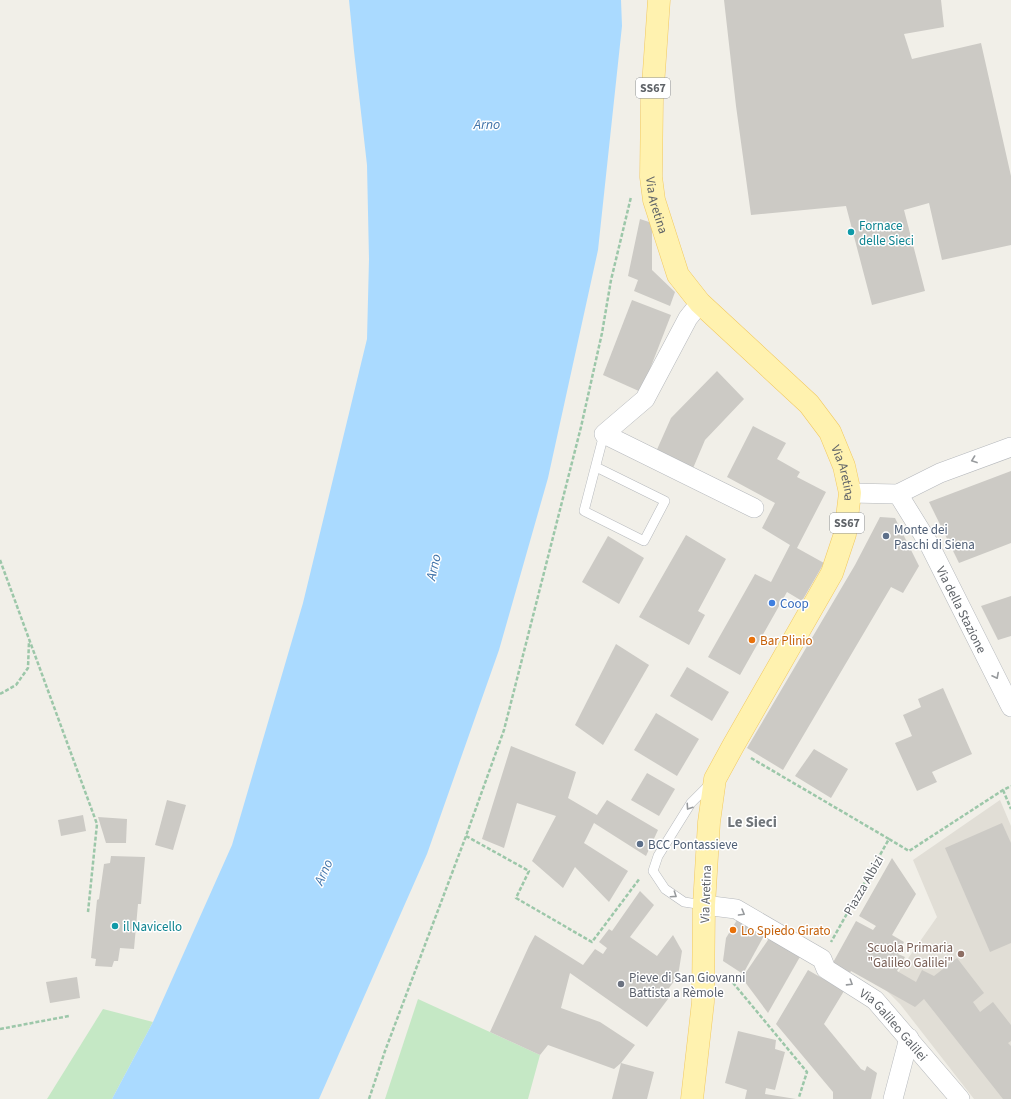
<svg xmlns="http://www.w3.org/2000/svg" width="1011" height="1099" font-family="'Source Sans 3',sans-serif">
  <rect width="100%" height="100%" fill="#f1efe8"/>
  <path fill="#e1ded6" d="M1000,800L1011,826V1099H974L900,1004L886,990L937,917L913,860Z"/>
  <g fill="#c5e8c5">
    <path d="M418,999L540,1055L528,1099H385Z"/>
    <path d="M103,1009L153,1022L112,1099H47Z"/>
  </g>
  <path fill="#aadaff" d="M349,0H621L622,26L598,250L548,478L499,650L427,854L319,1099H112L153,1022L232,845L303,603L367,339L369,259L367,165L354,51Z"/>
  <g fill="#cccac5">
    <path d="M724,0H941L944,27L904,34L912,59L981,43L1011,176V245L942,260L929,203L904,210L925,291L872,305L846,206L751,215L736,106Z"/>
    <path d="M640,219L652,223V270L675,292L670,306L634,291L638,280L628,276Z"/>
    <path d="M632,300L671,315L641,392L603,375Z"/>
    <path d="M717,371L744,399L705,440L691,473L655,454L671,418Z"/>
    <path d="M753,426L786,443L777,459L800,472L797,477L826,492L797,548L824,563L802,601L787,592L740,675L708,657L755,574L771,582L790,545L762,528L775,503L727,477Z"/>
    <path d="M1011,471V543L959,563L929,502Z"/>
    <path d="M880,517L895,518L919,566L903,593L891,587L783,770L747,748L855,565Z"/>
    <path d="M686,535L726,559L698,611L705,615L689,645L639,617Z"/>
    <path d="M608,536L644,558L619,604L582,582Z"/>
    <path d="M1011,596V636L998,640L981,606Z"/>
    <path d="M616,644L649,665L603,745L575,725Z"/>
    <path d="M687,667L729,692L712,721L670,696Z"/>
    <path d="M943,688L972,754L932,772L937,782L917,791L895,743L912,736L903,715L921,707L918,699Z"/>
    <path d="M656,713L699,739L677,776L634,750Z"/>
    <path d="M511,746L576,772L568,798L597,815L607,800L658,830L646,856L594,823L584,843L628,871L609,902L575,867L563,888L532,861L556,816L517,803L504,848L482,839Z"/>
    <path d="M814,749L848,769L831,798L795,776Z"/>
    <path d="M647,773L675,789L659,816L631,800Z"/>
    <path d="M167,800L186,805L173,850L155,845Z"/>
    <path d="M83,815L86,831L61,836L58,820Z"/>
    <path d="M98,817L127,819L126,843H106Z"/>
    <path d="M1002,823L1011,843V943L990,952L945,848Z"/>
    <path d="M111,856L145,857L141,904H138L134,949L120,948L118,961H114L112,967L95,966L96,959L91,958L97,900L99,899L104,864L110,863Z"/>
    <path d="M892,858L916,894L892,935L904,942L898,954L905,957L897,971L916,982L922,970L934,976L957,958L984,993L973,1002L980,1012L993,1002L1011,1025V1041L1008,1043L1011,1046V1099H1003L924,999L915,1007L851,971L847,978L830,968L856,921L873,930L876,926L859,916Z"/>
    <path d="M640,891L654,905L630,937L657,956L673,935L682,951L678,976L666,992L671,995L647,1027L570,973L561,1008L600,1022L635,1045L621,1063L654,1072L647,1099H612L621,1063L614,1069L548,1045L540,1055L490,1032L529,946L535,935L583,965L595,949L603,954L607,948L599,942L609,929L612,931Z"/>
    <path d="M737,920L765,934L743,974L723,961L726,938Z"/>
    <path d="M770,937L801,955L768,1013L742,978Z"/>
    <path d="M808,970L844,991L824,1024L861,1069L865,1071L867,1066L877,1073L871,1099H833V1092L776,1024Z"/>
    <path d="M77,977L80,998L50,1003L46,982Z"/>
    <path d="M738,1031L776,1040L775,1049L785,1052L775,1090L766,1088L765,1094L796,1099H745L747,1090L725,1083Z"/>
  </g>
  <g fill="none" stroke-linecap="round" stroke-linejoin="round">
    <defs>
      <g id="lane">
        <path d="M596,467L665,501L644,541L584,511L604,434"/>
        <path d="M704,905L684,902L665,889L653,871L658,856L691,803L710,784"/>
      </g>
      <g id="street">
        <path d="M700,303L688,318L645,399L604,434L754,508"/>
        <path d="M850,493L898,494L940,473L1011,447"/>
        <path id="s1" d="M898,494L929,544L1011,707"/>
        <path id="s2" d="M704,905L736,909L822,959L826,969L875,1000L960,1099"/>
        <path d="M893,1099L909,1038"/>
      </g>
      <g id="primary">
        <path id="s3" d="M659,0L652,100L651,177L654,200L678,275L700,303L809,404L830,432L844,466L850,493L845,534L832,573L733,746L715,779L709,822L704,905L703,1002L692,1099"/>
      </g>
    </defs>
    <use href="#lane" stroke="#b5b8bc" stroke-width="10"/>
    <use href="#street" stroke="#b5b8bc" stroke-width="20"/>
    <use href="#primary" stroke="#f2c960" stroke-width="23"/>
    <g stroke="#9cc7a9" stroke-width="2.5" stroke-dasharray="4 2" stroke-linecap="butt">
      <path d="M0,560L97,824L88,912"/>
      <path d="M0,694L16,685L28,668L29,641"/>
      <path d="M751,758L889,839L831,942"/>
      <path d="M1003,790L1011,809"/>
      <path d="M466,836L529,871L516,898L592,942L640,878"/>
      <path d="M889,839L909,851L1003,790L1011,786"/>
      <path d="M729,978L807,1072L799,1097"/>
      <path d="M0,1029L69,1016"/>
      <path d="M369,1099L385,1051L466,836L504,730L581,427L602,333L611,280L631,197"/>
    </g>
    <use href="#lane" stroke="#fff" stroke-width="9"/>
    <use href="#street" stroke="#fff" stroke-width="19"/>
    <use href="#primary" stroke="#fff2af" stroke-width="22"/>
  </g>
  <defs><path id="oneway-chevron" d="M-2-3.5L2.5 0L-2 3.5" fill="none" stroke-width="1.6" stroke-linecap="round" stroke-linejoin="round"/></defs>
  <g stroke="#979a9d">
    <use href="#oneway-chevron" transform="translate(974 460) rotate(160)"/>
    <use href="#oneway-chevron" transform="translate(996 676) rotate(63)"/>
    <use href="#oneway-chevron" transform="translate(689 807) rotate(124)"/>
    <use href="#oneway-chevron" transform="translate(674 895) rotate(34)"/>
    <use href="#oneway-chevron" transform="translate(742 913) rotate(30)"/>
    <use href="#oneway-chevron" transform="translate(850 983) rotate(32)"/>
  </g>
  <g fill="#0f9aa8" stroke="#fff" stroke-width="1.5">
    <circle cx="851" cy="232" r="4"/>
    <circle cx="115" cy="926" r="4"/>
  </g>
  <g fill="#5c6f8a" stroke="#fff" stroke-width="1.5">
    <circle cx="886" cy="536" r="4"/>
    <circle cx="640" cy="844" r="4"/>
  </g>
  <circle fill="#3f7fe0" stroke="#fff" stroke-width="1.5" cx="772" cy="603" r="4"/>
  <g fill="#e8710a" stroke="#fff" stroke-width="1.5">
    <circle cx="752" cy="640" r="4"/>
    <circle cx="733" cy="930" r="4"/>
  </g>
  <circle fill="#8d6e63" stroke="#fff" stroke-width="1.5" cx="961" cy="954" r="4"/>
  <circle fill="#6b7280" stroke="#fff" stroke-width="1.5" cx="621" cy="984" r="4"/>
  <g text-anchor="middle" stroke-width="3" stroke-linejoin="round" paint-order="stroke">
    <g fill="#fff" stroke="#8f9295" stroke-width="1">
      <rect x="636" y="78" width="34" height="20" rx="3"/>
      <rect x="830" y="513" width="34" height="20" rx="3"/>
    </g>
    <g font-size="12" font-weight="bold" fill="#5f6368">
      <text x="653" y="92">SS67</text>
      <text x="847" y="527">SS67</text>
    </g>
    <g font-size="13" fill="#5f6368" stroke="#fff">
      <text dy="5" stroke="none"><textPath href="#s3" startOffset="206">Via Aretina</textPath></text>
      <text dy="5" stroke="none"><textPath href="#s3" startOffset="542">Via Aretina</textPath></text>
      <text dy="5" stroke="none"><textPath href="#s1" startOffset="132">Via della Stazione</textPath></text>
      <text transform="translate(863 885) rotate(-60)" y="5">Piazza Albizi</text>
      <text transform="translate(705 894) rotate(-88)" y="5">Via Aretina</text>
      <text dy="5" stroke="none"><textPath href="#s2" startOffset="231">Via Galileo Galilei</textPath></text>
    </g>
    <g font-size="13" fill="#0d838f" stroke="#fff" text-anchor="start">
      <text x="859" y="230">Fornace<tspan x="859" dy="15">delle Sieci</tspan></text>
      <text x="123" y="931">il Navicello</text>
    </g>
    <g font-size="13" fill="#4e5e75" stroke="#fff" text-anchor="start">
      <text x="894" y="534">Monte dei<tspan x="894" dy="15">Paschi di Siena</tspan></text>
      <text x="648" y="849">BCC Pontassieve</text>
    </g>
    <g font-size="13" fill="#366cbe" stroke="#fff" text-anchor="start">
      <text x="780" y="608">Coop</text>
    </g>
    <g font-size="13" fill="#c56008" stroke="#fff" text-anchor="start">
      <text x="760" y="645">Bar Plinio</text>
      <text x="741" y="935">Lo Spiedo Girato</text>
    </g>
    <g font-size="13" fill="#785e54" stroke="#fff" text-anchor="end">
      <text x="953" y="952">Scuola Primaria<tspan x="953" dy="15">"Galileo Galilei"</tspan></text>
    </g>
    <g font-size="13" fill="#5b616d" stroke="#fff" text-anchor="start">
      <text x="629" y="982">Pieve di San Giovanni<tspan x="629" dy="15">Battista a Rèmole</tspan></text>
    </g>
    <g font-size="14" font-style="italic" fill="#4174aa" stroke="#fff">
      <text x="487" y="129">Arno</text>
      <text transform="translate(433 567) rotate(-77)" y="5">Arno</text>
      <text transform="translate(323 872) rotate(-66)" y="5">Arno</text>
    </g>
    <g font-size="15" font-weight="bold" fill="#70757a" stroke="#fff">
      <text x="752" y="827">Le Sieci</text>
    </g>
  </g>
</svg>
